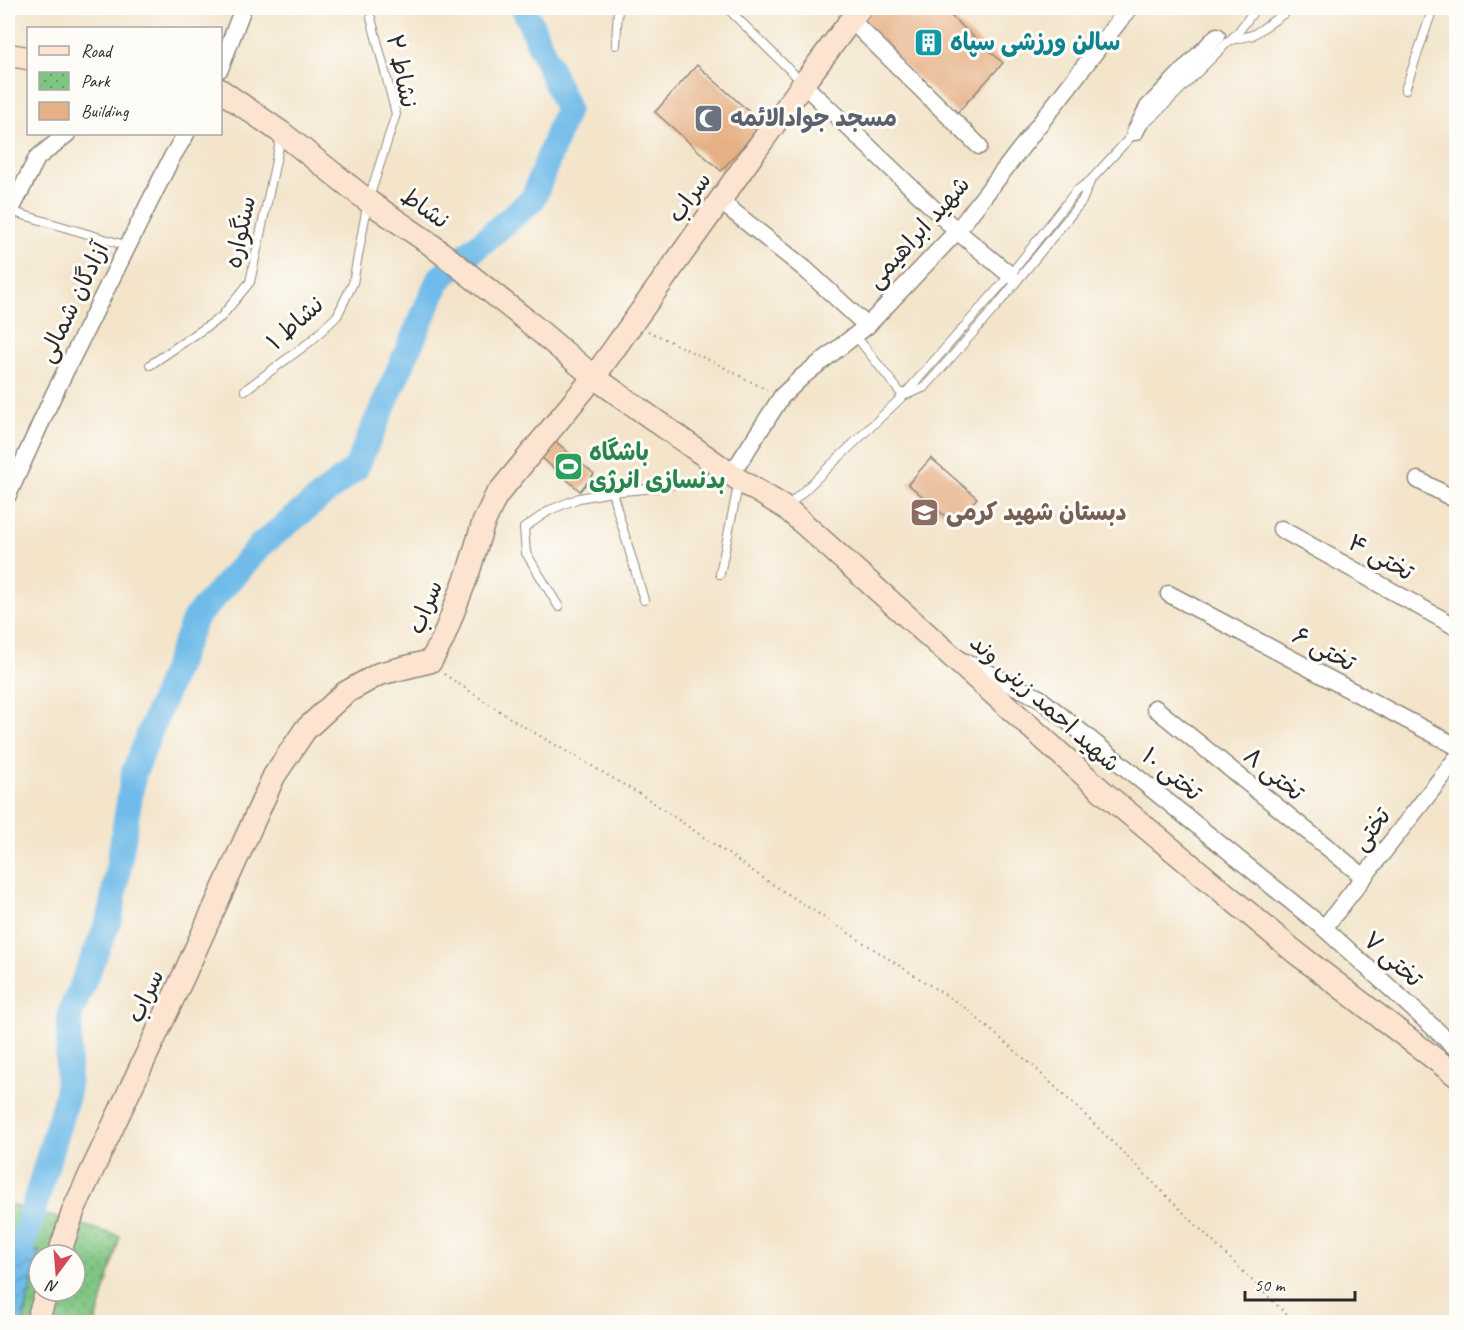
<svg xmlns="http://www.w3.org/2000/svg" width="1464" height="1330" font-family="Caveat,'Playpen Sans Arabic',sans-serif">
  <defs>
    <pattern id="park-dots" width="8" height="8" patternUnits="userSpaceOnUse" patternTransform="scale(1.5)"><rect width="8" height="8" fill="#7fc581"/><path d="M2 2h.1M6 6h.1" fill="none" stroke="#68a06a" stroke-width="1.8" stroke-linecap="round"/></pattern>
    <pattern id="water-waves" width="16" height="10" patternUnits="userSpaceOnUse" patternTransform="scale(1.5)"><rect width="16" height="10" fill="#70bbe9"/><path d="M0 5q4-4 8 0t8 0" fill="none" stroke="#5c98bd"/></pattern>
  </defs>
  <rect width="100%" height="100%" fill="#fdfcf7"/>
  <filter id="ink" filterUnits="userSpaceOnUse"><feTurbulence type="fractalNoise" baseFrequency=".0167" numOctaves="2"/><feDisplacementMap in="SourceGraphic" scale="12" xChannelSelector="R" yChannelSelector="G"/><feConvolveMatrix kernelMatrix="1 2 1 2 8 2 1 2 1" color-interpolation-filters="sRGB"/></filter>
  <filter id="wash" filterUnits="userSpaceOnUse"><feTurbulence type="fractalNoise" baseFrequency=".008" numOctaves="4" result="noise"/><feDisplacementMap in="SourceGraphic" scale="24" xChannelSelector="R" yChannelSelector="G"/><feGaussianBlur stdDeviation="1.35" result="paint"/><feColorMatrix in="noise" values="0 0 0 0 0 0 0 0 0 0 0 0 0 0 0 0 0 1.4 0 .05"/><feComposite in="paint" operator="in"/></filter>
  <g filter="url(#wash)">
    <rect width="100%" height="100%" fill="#f3e4ca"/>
    <path fill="url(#park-dots)" stroke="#557856" stroke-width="1.5" fill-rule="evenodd" d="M8,1204L120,1236L96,1322H8ZM39,1255H75V1291H39Z"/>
    <path fill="url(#water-waves)" stroke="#4e738a" stroke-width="1.5" d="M23,1244L39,1253L23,1322H8V1245Z"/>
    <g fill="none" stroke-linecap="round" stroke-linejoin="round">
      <path stroke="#70bbe9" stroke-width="26" d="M23,1244L67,1095L70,1014L110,918L134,772L195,618L262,544L356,468L439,279L533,199L567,109L524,8"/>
    </g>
    <g id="blocks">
      <g fill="#e6b085">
        <path d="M869,8H942L1003,63L957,113L856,22Z"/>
        <path d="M697,65L763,124L721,171L655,112Z"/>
        <path d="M555,441L594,474L580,491L541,457Z"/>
        <path d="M931,458L977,498L954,524L908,484Z"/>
      </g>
    </g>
  </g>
  <g filter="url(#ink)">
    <use href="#blocks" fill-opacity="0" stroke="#8f887a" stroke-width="1.5"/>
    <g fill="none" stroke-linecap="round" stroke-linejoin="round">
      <defs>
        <g id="lane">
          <path d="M727,8L803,83"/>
          <path d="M1231,40L1253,35L1292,8"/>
          <path d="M616,45L618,8"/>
          <path d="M1405,90L1433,8"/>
          <path d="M10,211L128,246"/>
          <path d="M855,335L903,396L925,387L995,308L1082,201L1090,182"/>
          <path d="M150,365L221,317L250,282L281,137"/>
          <path d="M245,390L311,341L337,316L353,283L368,201L396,114L371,18"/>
          <path d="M612,492L644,600"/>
          <path d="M786,508L903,396L1010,275L1076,191L1090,181L1135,132L1155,115L1239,31L1256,8"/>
          <path d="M720,574L739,481"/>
          <path d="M559,607L526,553L524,528L550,510L579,498L612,492L645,489L724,476"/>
        </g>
        <g id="street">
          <path d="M851,20L979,146"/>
          <path d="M220,69L243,8"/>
          <path d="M803,84L957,231L1010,275"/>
          <path d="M1135,132L1148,107L1217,36"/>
          <path d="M720,201L805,269L867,326"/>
          <path d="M8,216L37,158L67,134"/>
          <path d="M731,475L782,396L803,376L867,326L957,231L1129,8"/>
          <path d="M1418,480L1456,500"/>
          <path d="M8,495L53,396L172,157L186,134"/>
          <path d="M1281,529L1456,627"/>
          <path d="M1169,594L1456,746"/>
          <path d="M966,662L1039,698L1324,928L1456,1048"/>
          <path d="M1155,708L1364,877"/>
          <path d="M1324,928L1456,759"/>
        </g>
        <g id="secondary">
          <path d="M8,55L28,58"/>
          <path d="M220,90L282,133L368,201L429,243L525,319L594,377L739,480L786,508L1102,791L1295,952L1456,1075"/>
          <path d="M59,1255L74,1209L184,975L274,776L305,730L345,693L379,674L431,661L442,641L468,573L483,524L496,496L594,377L803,84L860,8"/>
          <path d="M37,1322L47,1291"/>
        </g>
      </defs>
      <use href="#lane" stroke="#8f887a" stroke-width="10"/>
      <use href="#street" stroke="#8f887a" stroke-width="19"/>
      <use href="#secondary" stroke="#8f887a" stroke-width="25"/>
      <g stroke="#8f887a" stroke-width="2" stroke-dasharray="1.5 4.5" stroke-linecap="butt">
        <path d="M648,331L719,365L767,390"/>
        <path d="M444,674L516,722L645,797L769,882L964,1007L1034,1067L1085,1115L1294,1322"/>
      </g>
      <use href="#lane" stroke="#fff" stroke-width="8"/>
      <use href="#street" stroke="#fff" stroke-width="16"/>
      <use href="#secondary" stroke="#fde4d1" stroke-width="22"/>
    </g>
  </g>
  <defs>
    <symbol id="building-square" viewBox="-11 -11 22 22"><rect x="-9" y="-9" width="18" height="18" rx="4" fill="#0f9aa8" stroke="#fdfcf7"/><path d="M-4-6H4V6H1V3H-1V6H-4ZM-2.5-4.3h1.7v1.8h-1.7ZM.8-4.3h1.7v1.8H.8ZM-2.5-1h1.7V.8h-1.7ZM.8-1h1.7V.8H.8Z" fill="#fff"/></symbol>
    <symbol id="mosque-square" viewBox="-11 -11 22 22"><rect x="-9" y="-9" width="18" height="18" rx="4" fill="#6b7280" stroke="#fdfcf7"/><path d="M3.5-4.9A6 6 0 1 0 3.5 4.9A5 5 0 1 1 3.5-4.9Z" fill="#fff"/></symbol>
    <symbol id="stadium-square" viewBox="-11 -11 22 22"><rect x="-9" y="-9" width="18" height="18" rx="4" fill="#2e9e5b" stroke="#fdfcf7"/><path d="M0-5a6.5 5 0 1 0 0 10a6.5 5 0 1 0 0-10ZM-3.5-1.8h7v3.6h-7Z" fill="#fff"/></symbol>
    <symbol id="school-square" viewBox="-11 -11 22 22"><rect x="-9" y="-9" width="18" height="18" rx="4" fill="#8d6e63" stroke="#fdfcf7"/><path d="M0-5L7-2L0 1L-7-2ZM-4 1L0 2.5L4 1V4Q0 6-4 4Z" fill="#fff"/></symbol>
  </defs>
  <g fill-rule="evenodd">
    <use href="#building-square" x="912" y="26" width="33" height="33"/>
    <use href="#mosque-square" x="692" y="102" width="33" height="33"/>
    <use href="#stadium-square" x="552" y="450" width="33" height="33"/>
    <use href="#school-square" x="908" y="496" width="33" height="33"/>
  </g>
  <g text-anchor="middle" stroke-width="6" stroke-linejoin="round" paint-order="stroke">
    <g font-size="24" font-weight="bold" fill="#0d838f" stroke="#fdfcf7" text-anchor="start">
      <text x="950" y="50">سالن ورزشی سپاه</text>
    </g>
    <g font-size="24" fill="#2b2b2b" stroke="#fdfcf7">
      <text transform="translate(402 71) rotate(78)" y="8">نشاط ۲</text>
      <text transform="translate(689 197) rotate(-54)" y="8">سراب</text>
      <text transform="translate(425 208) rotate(35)" y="8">نشاط</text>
      <text transform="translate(240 232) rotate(-78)" y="8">سنگواره</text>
      <text transform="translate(918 232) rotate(-48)" y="8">شهید ابراهیمی</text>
      <text transform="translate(73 302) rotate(-64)" y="8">آزادگان شمالی</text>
      <text transform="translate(295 323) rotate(-42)" y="8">نشاط ۱</text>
      <text transform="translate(1381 557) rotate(29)" y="8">تختی ۴</text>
      <text transform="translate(425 607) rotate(-68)" y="8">سراب</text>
      <text transform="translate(1324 649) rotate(28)" y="8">تختی ۶</text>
      <text transform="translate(1045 703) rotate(42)" y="8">شهید احمد زینی وند</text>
      <text transform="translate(1172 774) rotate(39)" y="8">تختی ۱۰</text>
      <text transform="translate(1274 774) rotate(39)" y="8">تختی ۸</text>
      <text transform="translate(1371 829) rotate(-52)" y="8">تختی</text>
      <text transform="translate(1393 959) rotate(42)" y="8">تختی ۷</text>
      <text transform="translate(145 996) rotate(-65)" y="8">سراب</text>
    </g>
    <g font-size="24" font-weight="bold" fill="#5b616d" stroke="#fdfcf7" text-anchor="start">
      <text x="730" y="126">مسجد جوادالائمه</text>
    </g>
    <g font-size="24" font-weight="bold" fill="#27864d" stroke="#fdfcf7" text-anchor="start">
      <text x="589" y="460">باشگاه<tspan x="589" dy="28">بدنسازی انرژی</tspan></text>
    </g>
    <g font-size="24" font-weight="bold" fill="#785e54" stroke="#fdfcf7" text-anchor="start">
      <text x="946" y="520">دبستان شهید کرمی</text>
    </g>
  </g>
  <rect width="1464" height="1330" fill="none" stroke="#fdfcf7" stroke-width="30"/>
  <rect x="27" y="27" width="195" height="108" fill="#fdfcf7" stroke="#a9a8a5" stroke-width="1.5"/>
  <rect x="39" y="46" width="30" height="9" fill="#fde4d1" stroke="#a9a8a5" stroke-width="1.5"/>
  <text x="81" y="57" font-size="18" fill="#2b2b2b">Road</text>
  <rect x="39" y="72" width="30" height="18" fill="url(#park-dots)" stroke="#a9a8a5" stroke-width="1.5"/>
  <text x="81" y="87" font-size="18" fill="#2b2b2b">Park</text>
  <rect x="39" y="102" width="30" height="18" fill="#e6b085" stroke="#a9a8a5" stroke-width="1.5"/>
  <text x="81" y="117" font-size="18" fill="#2b2b2b">Building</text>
  <g transform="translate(57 1273) rotate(196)"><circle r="28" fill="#fdfcf7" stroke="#a9a8a5" stroke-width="1.5"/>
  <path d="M0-4.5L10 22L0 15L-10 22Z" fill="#d1495b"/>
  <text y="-9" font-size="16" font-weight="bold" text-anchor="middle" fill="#2b2b2b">N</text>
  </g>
  <path d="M1245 1291v9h110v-9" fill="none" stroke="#2b2b2b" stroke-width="3"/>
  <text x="1254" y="1291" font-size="18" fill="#2b2b2b" stroke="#fdfcf7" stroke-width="4.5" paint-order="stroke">50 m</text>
</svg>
